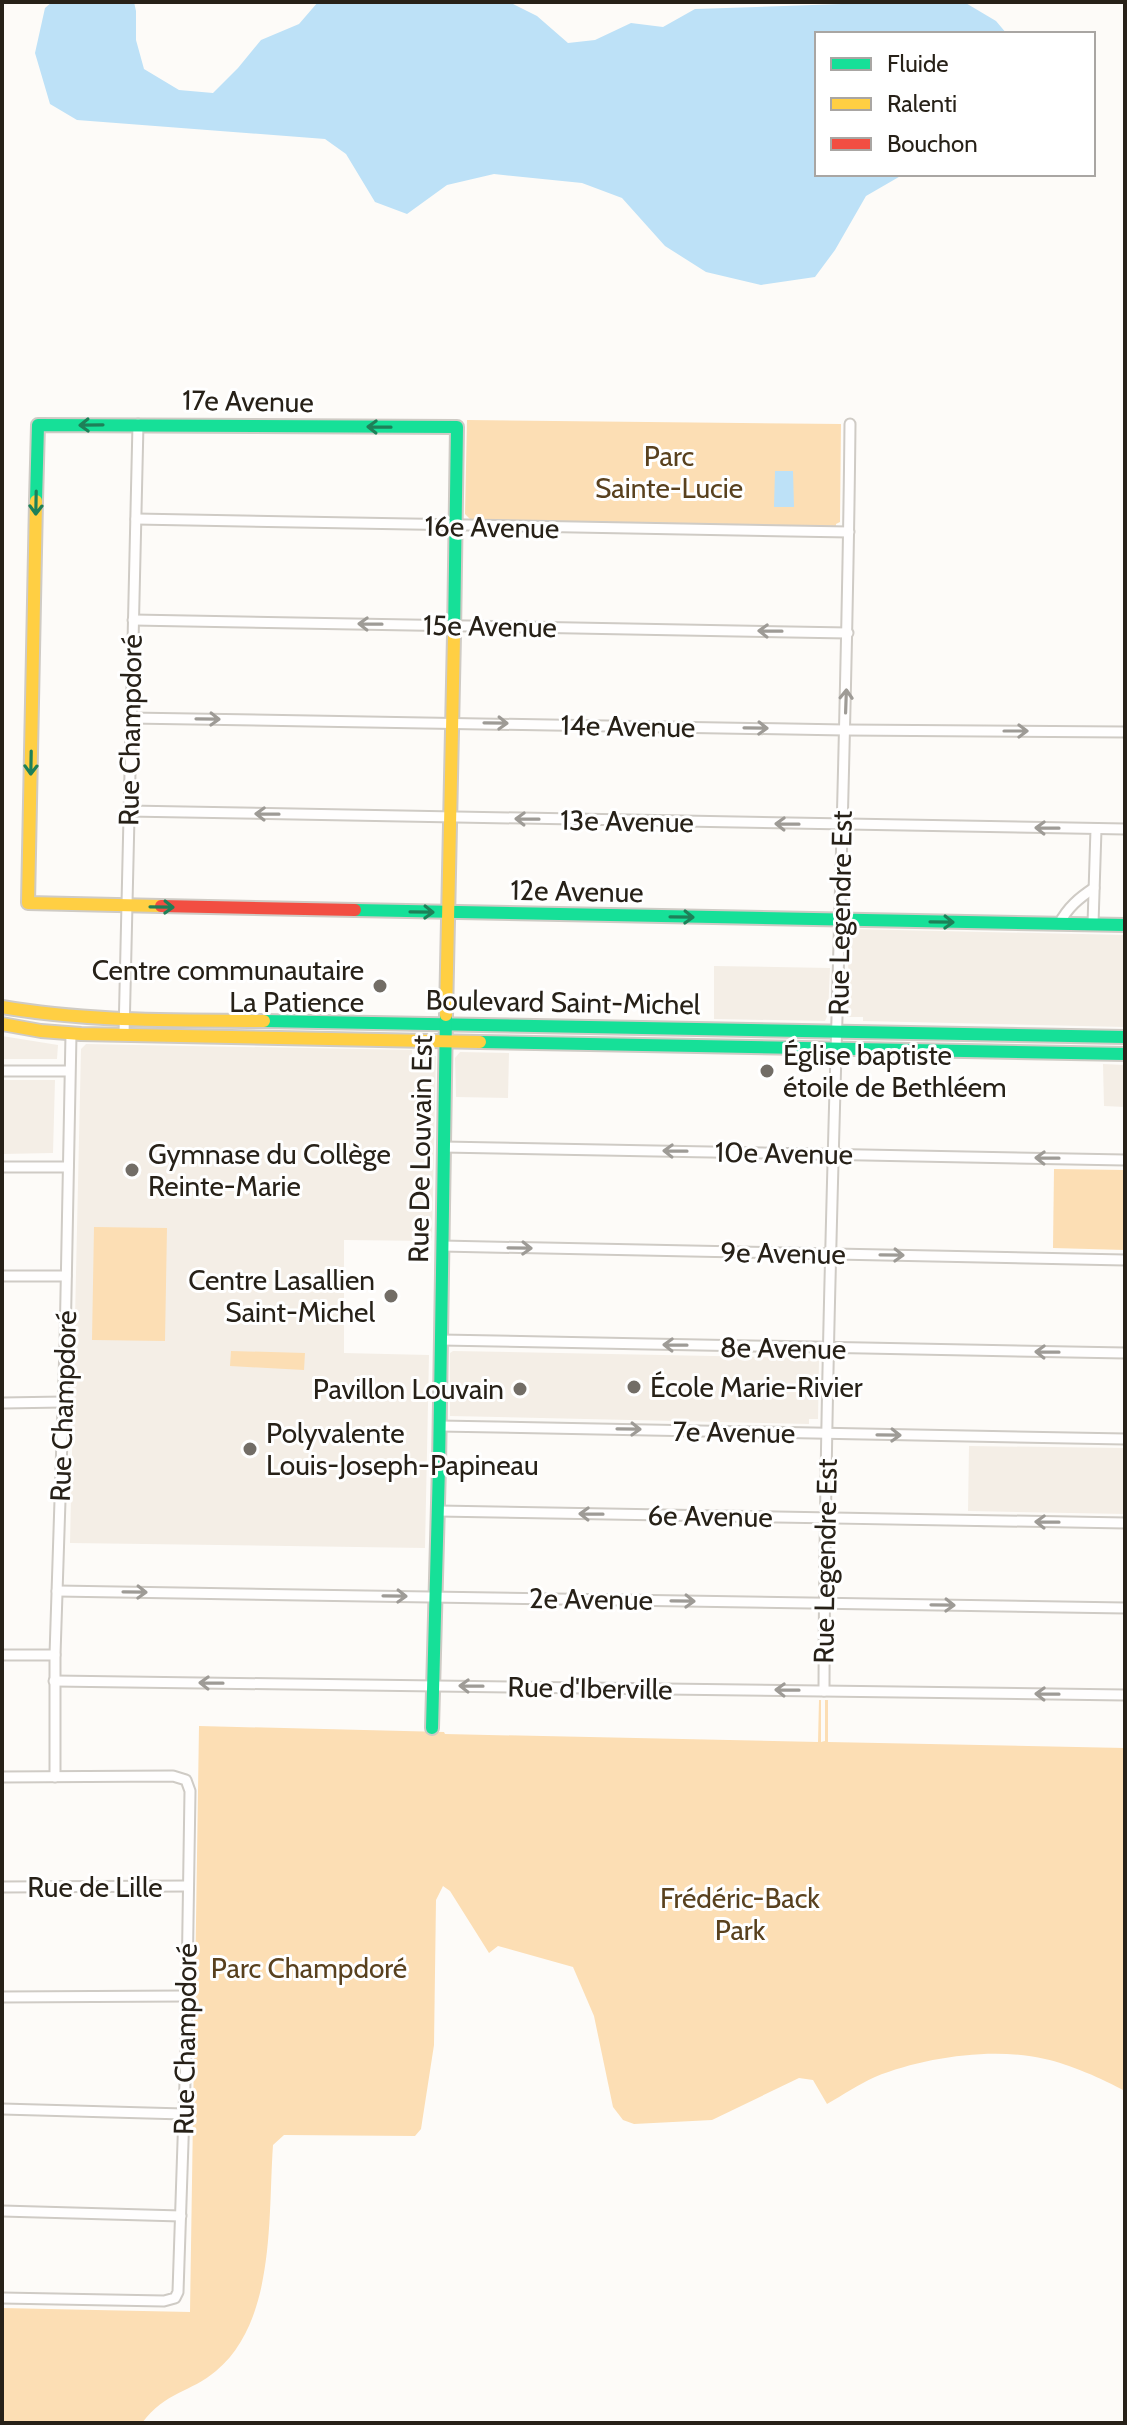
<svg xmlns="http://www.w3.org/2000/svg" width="1127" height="2425" font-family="Cabin,sans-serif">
  <rect width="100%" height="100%" fill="#fdfbf8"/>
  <g fill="#f4eee6">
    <path d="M852,929L1125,935V1027L863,1021V1017H847L849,933Z"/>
    <path d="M714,966L830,968L828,1014L825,1021L714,1019Z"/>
    <path d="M2,1036L58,1045L57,1059H2Z"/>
    <path d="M86,1044L412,1050V1056H436L432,1241L344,1240V1353L429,1355L425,1548L70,1543L81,1049Z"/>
    <path d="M460,1052L509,1053L508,1098L456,1097L455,1058Z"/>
    <path d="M1103,1064L1125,1065V1107L1104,1106Z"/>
    <path d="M2,1080H55L53,1153L2,1154Z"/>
    <path d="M453,1351L816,1358L819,1361L818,1419H809V1424L450,1416V1353Z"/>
    <path d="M969,1446L1125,1448V1514L968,1511Z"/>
  </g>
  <g fill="#fcdeb4">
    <path d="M467,420L841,424L840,522L836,524V528L470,519L465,514Z"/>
    <path d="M1054,1169L1125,1170V1250L1053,1248Z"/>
    <path d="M94,1227L167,1228L165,1341L92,1340Z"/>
    <path d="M231,1351L305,1353L304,1370L230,1366Z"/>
    <path d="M819,1700H821V1742L825,1741V1700H828V1742L1125,1748V2091C1103,2079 1069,2064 1045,2059C994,2047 924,2057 875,2077C859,2084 843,2095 827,2104L813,2080L799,2078L712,2120L634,2124L623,2120L613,2107L594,2016L573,1967L498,1946L489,1953L450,1891L443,1886L436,1900L434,2045L421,2129L415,2136L284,2135L273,2145C268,2217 276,2321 216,2371C190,2393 166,2391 142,2423H2V2308L190,2312L199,1726L444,1732L445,1734L818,1742Z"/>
  </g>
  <g fill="#bde1f7">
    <path d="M52,2H134L136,11V40L144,69L179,90L213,93L238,68L261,40L299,24L318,2H509L537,16L568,43L595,40L631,23L663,27L695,9L900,2H964L996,21L1007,34H817V174H904L866,196L835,250L815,277L761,285L706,272L665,246L622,198L582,183L494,174L447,185L407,214L375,202L346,154L325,139L77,120L50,104L35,53L45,8Z"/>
    <path d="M775,471H793L794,507H774Z"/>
  </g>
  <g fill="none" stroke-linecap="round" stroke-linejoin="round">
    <defs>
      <g id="street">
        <path d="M136,519L849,532"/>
        <path d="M133,620L848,633"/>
        <path d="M130,718L845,730L1125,732"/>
        <path d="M128,811L1125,829"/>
        <path d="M1059,924C1068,907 1079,898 1094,888"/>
        <path d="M1093,924L1096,829"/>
        <path d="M124,1035L138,424"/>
        <path d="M2,1071H69"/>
        <path d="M443,1147L1125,1160"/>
        <path d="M2,1167H68"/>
        <path d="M442,1246L1125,1260"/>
        <path d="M2,1276H66"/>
        <path d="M441,1340L1125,1353"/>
        <path d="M2,1403L64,1402"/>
        <path d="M439,1426L1125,1439"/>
        <path d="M438,1511L1125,1523"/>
        <path d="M57,1591L1125,1608"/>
        <path d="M2,1655H55"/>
        <path d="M54,1681L1125,1695"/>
        <path d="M824,1691C825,1268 846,846 850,424"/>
        <path d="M2,1777L173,1776L186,1780L190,1791L186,2052L178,2292L175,2298L164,2301L2,2298"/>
        <path d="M55,1777V1655L65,1346L71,1034"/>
        <path d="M2,1887L188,1886"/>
        <path d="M2,1997L186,1996"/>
        <path d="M2,2109L184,2114"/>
        <path d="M2,2211L181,2216"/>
      </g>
      <g id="fast">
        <path d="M36,501L38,425L457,427L454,635"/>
        <path d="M355,910L1125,925"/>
        <path d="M264,1021L1125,1037"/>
        <path d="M480,1042L1125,1054"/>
        <path d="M432,1728L439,1466L446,1015"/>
      </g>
      <g id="slow">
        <path d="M36,501L28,903L161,906"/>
        <path d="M2,1007C88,1022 176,1020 264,1021"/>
        <path d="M446,1015L454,635"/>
        <path d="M2,1024L41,1031L81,1034L480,1042"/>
      </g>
      <path id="jam" d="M161,906L355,910"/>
    </defs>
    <use href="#street" stroke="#cfcbc5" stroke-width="13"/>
    <use href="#fast" stroke="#cfcbc5" stroke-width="16"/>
    <use href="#slow" stroke="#cfcbc5" stroke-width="16"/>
    <use href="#jam" stroke="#cfcbc5" stroke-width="16"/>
    <use href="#street" stroke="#fffefe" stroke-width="9"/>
    <use href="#fast" stroke="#16e098" stroke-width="12"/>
    <use href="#slow" stroke="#ffcf43" stroke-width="12"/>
    <use href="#jam" stroke="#f24e42" stroke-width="12"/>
  </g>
  <defs><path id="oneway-shaft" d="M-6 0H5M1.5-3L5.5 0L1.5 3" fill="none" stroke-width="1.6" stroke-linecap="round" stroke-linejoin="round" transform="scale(2)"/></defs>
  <g stroke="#1e8058">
    <use href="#oneway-shaft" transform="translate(91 425) rotate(179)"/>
    <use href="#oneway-shaft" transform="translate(379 427) rotate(-179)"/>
    <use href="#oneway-shaft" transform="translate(36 503) rotate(91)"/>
    <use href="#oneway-shaft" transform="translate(31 763) rotate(91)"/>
    <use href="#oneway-shaft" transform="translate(162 907) rotate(1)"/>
    <use href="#oneway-shaft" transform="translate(422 912) rotate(1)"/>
    <use href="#oneway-shaft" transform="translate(682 917) rotate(1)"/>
    <use href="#oneway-shaft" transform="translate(942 922) rotate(1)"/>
  </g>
  <g stroke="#9e9b96">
    <use href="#oneway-shaft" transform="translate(370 624) rotate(-179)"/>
    <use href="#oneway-shaft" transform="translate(770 631) rotate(-179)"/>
    <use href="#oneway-shaft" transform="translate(846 701) rotate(-88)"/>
    <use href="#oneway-shaft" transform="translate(208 719) rotate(1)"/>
    <use href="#oneway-shaft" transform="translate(496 723) rotate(1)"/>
    <use href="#oneway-shaft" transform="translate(756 728) rotate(1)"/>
    <use href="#oneway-shaft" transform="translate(1016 731)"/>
    <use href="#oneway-shaft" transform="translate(267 814) rotate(-179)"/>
    <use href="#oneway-shaft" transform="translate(527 819) rotate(-179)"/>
    <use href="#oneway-shaft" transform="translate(787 824) rotate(-179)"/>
    <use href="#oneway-shaft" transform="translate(1047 828) rotate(-179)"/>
    <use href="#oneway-shaft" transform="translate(675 1151) rotate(-179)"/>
    <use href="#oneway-shaft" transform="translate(1047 1158) rotate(-179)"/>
    <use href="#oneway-shaft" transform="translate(520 1248) rotate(1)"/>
    <use href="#oneway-shaft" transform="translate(892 1255) rotate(1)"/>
    <use href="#oneway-shaft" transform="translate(675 1345) rotate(-179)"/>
    <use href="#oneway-shaft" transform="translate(1047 1352) rotate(-179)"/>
    <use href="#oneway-shaft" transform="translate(629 1429) rotate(1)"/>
    <use href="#oneway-shaft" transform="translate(889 1435) rotate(1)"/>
    <use href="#oneway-shaft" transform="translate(591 1514) rotate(-179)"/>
    <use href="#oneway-shaft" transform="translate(1047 1522) rotate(-179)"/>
    <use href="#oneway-shaft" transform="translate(135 1592) rotate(1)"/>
    <use href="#oneway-shaft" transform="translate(395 1596) rotate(1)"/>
    <use href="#oneway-shaft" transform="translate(683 1601) rotate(1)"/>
    <use href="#oneway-shaft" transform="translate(943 1605) rotate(1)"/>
    <use href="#oneway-shaft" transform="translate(211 1683) rotate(-179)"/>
    <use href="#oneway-shaft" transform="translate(471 1686) rotate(-179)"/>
    <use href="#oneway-shaft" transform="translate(787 1690) rotate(-179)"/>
    <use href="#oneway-shaft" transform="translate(1047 1694) rotate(-179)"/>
  </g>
  <g fill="#726d66" stroke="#fff" stroke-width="3">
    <circle cx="380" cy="986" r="8"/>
    <circle cx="767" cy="1071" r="8"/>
    <circle cx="132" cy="1170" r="8"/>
    <circle cx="391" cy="1296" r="8"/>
    <circle cx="634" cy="1387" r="8"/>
    <circle cx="520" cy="1389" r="8"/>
    <circle cx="250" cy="1449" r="8"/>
  </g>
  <g text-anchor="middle" stroke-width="6" stroke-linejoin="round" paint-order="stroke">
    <g font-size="28" fill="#272118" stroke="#fff">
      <text transform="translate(248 401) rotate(1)" y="10">17e Avenue</text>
      <text transform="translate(492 527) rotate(1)" y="10">16e Avenue</text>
      <text transform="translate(490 626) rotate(1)" y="10">15e Avenue</text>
      <text transform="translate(628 726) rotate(1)" y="10">14e Avenue</text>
      <text transform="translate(130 730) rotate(-89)" y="10">Rue Champdoré</text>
      <text transform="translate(627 821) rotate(1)" y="10">13e Avenue</text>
      <text transform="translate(577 891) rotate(1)" y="10">12e Avenue</text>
      <text transform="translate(840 913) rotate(-89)" y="10">Rue Legendre Est</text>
      <text transform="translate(563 1002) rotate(1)" y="10">Boulevard Saint-Michel</text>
      <text transform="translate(420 1149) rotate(-89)" y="10">Rue De Louvain Est</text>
      <text transform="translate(784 1153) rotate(1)" y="10">10e Avenue</text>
      <text transform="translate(783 1253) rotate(1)" y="10">9e Avenue</text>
      <text transform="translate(783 1348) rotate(1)" y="10">8e Avenue</text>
      <text transform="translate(63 1406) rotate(-88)" y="10">Rue Champdoré</text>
      <text transform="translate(734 1432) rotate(1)" y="10">7e Avenue</text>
      <text transform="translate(710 1516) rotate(1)" y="10">6e Avenue</text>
      <text transform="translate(825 1561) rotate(-89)" y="10">Rue Legendre Est</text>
      <text transform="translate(591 1599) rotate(1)" y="10">2e Avenue</text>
      <text transform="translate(590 1688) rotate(1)" y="10">Rue d'Iberville</text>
      <text x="95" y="1897">Rue de Lille</text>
      <text transform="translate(185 2039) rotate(-89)" y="10">Rue Champdoré</text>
    </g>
    <g font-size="28" fill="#59411e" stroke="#fff">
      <text x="669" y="466">Parc<tspan x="669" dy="32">Sainte-Lucie</tspan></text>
      <text x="740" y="1908">Frédéric-Back<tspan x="740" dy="32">Park</tspan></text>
      <text x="309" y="1978">Parc Champdoré</text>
    </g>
    <g font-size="28" fill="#272118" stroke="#fff" text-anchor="start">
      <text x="364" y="980" text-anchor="end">Centre communautaire<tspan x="364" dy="32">La Patience</tspan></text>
      <text x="783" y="1065">Église baptiste<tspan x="783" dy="32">étoile de Bethléem</tspan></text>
      <text x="148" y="1164">Gymnase du Collège<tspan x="148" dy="32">Reinte-Marie</tspan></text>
      <text x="375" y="1290" text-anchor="end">Centre Lasallien<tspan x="375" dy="32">Saint-Michel</tspan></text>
      <text x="650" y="1397">École Marie-Rivier</text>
      <text x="504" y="1399" text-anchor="end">Pavillon Louvain</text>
      <text x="266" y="1443">Polyvalente<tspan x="266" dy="32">Louis-Joseph-Papineau</tspan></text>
    </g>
  </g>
  <rect width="1127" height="2425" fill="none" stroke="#272118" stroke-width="8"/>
  <rect x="815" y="32" width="280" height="144" fill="#ffffff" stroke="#a9a6a3" stroke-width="2"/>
  <rect x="831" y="58" width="40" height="12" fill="#16e098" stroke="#a9a6a3" stroke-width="2"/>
  <text x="887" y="72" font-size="24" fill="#272118">Fluide</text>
  <rect x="831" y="98" width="40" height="12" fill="#ffcf43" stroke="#a9a6a3" stroke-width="2"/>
  <text x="887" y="112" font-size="24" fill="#272118">Ralenti</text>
  <rect x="831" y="138" width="40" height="12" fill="#f24e42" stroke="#a9a6a3" stroke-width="2"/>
  <text x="887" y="152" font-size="24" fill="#272118">Bouchon</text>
</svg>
